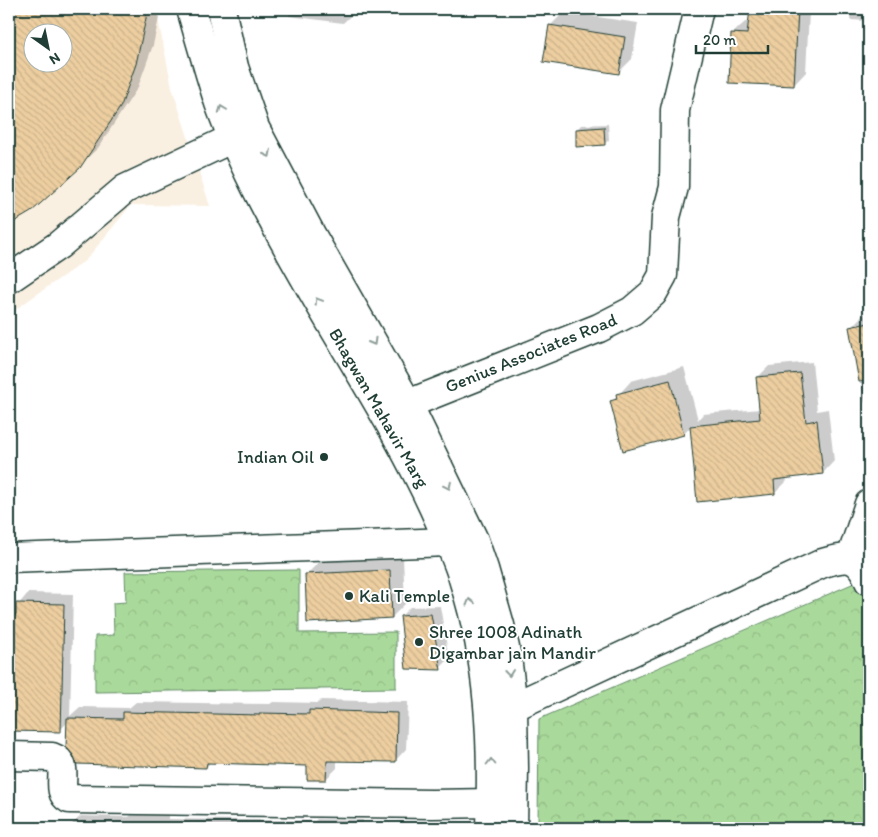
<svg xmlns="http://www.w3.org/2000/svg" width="878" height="837" font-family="Itim,sans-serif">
  <defs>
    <pattern id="park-crowns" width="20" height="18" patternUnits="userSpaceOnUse" patternTransform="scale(1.25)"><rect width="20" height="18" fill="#aada9b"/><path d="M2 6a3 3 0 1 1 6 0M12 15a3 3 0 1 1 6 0" fill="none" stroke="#92bc86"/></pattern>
    <pattern id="building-back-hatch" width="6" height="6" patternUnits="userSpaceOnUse" patternTransform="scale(1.25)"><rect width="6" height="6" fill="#edcea0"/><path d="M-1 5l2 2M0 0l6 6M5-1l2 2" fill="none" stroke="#cbb28a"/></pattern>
  </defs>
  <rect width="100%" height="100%" fill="#fff"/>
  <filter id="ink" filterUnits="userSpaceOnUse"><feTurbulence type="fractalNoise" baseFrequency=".02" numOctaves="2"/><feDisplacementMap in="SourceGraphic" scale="10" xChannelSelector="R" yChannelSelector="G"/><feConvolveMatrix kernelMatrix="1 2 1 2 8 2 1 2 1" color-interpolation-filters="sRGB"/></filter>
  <g filter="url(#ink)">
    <path fill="#faf0e2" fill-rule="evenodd" d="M9,9H156L172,87L210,206L131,205L86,260L9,314ZM32,32H62V62H32Z"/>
    <g fill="url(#park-crowns)" stroke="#648c68">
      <path d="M299,570V633L396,632V688L95,692V636L114,635L113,603L126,602L125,572Z"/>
      <path d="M859,581L869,611V828H538L539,719Z"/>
    </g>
    <g fill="#0003" fill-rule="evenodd">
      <path d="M9,9H161L153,45L138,87L98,148L30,211L9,224ZM32,32H62V62H32Z"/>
      <path d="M290,9H358L343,23L289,16Z"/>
      <path d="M752,9H812L809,12L806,72L794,85L732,34L745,22H750Z"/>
      <path d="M851,9H869V21L850,20Z"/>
      <path d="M564,12L638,23L632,59L619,72L550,26Z"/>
      <path d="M608,124L609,140L604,144L577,129L581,125Z"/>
      <path d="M869,313V403H865L851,327L864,314Z"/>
      <path d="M812,362L817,411L828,409L834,461L823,473L786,477L787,481L775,493L691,426L684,434L624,450L612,402L631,381L684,367L698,420L703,414L761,409L757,378L769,366Z"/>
      <path d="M403,557L405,604L392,617L306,575L320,561Z"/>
      <path d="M28,593L73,594L70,716L80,707L129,708L136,702L270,704L273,702L318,703L321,700L408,702L406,749L395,761L337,760V768L326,779L309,765L211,762L206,767L68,722L60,730H9V605H18Z"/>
      <path d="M440,606L449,659L440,668L401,616L410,607Z"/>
      <path d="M132,814L169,815V819L315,821L317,819L363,820V828H71V825L81,816L129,817Z"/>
    </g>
    <g fill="url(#building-back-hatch)" stroke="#1f3d34" fill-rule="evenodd">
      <path d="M9,9H148L136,64L121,106L80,168L31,212L9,225ZM32,32H62V62H32Z"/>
      <path d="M750,9H798L794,86L729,83L731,33L747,34Z"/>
      <path d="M549,25L625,37L619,74L543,62Z"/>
      <path d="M604,127L605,145L576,147V129Z"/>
      <path d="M869,323V381L859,382L849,327Z"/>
      <path d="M800,373L806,422L817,420L823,474L774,480L775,494L697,502L690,426L760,419L756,377Z"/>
      <path d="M670,380L684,435L623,451L610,401L617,399L616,394Z"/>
      <path d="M390,570L392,618L307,623L305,574Z"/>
      <path d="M16,603L64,604L61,732L9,731V615H16Z"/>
      <path d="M431,614L441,670L406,669L400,616Z"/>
      <path d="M309,710L397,713L396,762L327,761L326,780H307V766L207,763L206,768L77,764L74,757L66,747L67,718L123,719V712L260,715V713L309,714Z"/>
    </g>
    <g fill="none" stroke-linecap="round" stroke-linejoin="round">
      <defs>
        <g id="minor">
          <path d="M191,9C200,40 209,72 219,103C242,167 280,235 314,294C357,369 404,441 439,520C448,540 458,560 464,582C490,663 493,744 490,828"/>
          <path d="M221,9L234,67L255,128L312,236L408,404L474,540L484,569L500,625L507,657L510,681L513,707L514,768L513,828"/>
          <path d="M9,279L59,245L125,189L233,138"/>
          <path d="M394,415L408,404L599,328L632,311L653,293L663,275L666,217L674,187L675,110L699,9"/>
          <path d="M9,558L449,542"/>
          <path d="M851,558L869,504"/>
          <path d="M513,707L823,563C847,556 858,554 869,581"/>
          <path d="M9,756L52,757C73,764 53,790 69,799L432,804L491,803"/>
        </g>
      </defs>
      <use href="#minor" stroke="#1f3d34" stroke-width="31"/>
      <use href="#minor" stroke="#fff" stroke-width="28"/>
    </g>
    <defs><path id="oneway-chevron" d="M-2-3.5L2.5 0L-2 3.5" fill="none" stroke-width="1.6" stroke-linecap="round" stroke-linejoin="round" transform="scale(1.25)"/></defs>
    <g stroke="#8f9e9a">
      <use href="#oneway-chevron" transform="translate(222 109) rotate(-111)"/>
      <use href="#oneway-chevron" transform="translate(268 154) rotate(63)"/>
      <use href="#oneway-chevron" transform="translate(318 301) rotate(-121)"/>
      <use href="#oneway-chevron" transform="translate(373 342) rotate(60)"/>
      <use href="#oneway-chevron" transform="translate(448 486) rotate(64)"/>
      <use href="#oneway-chevron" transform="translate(470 602) rotate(-105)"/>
      <use href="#oneway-chevron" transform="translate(509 673) rotate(83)"/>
      <use href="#oneway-chevron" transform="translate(491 762) rotate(-90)"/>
    </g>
  </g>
  <g fill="#1f3d34" stroke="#fff" stroke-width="2">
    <circle cx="324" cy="457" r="5"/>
    <circle cx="349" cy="596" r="5"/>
    <circle cx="419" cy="642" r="5"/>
  </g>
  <g text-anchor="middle" stroke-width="4" stroke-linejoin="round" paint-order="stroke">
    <g font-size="18" fill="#1f3d34" stroke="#fff">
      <text transform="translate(531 353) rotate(-22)" y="6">Genius Associates Road</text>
      <text transform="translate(379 408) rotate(60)" y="6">Bhagwan Mahavir Marg</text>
    </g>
    <g font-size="18" fill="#1f3d34" stroke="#fff" text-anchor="start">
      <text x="314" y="463" text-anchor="end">Indian Oil</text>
      <text x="359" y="602">Kali Temple</text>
      <text x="429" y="638">Shree 1008 Adinath<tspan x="429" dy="21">Digambar jain Mandir</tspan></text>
    </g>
  </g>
  <rect width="878" height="837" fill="none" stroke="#fff" stroke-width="30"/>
  <rect x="15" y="15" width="848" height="807" fill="none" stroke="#1f3d34" stroke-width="2" filter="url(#ink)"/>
  <g transform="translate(48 48) rotate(147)"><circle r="24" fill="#ffffff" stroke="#a5b1ae"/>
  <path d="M0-4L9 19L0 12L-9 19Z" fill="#1f3d34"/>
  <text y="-8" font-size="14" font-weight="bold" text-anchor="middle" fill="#1f3d34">N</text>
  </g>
  <path d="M696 45v8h72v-8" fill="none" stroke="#1f3d34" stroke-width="2.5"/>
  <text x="703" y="45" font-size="15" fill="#1f3d34" stroke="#ffffff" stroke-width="4" paint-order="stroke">20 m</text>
</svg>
